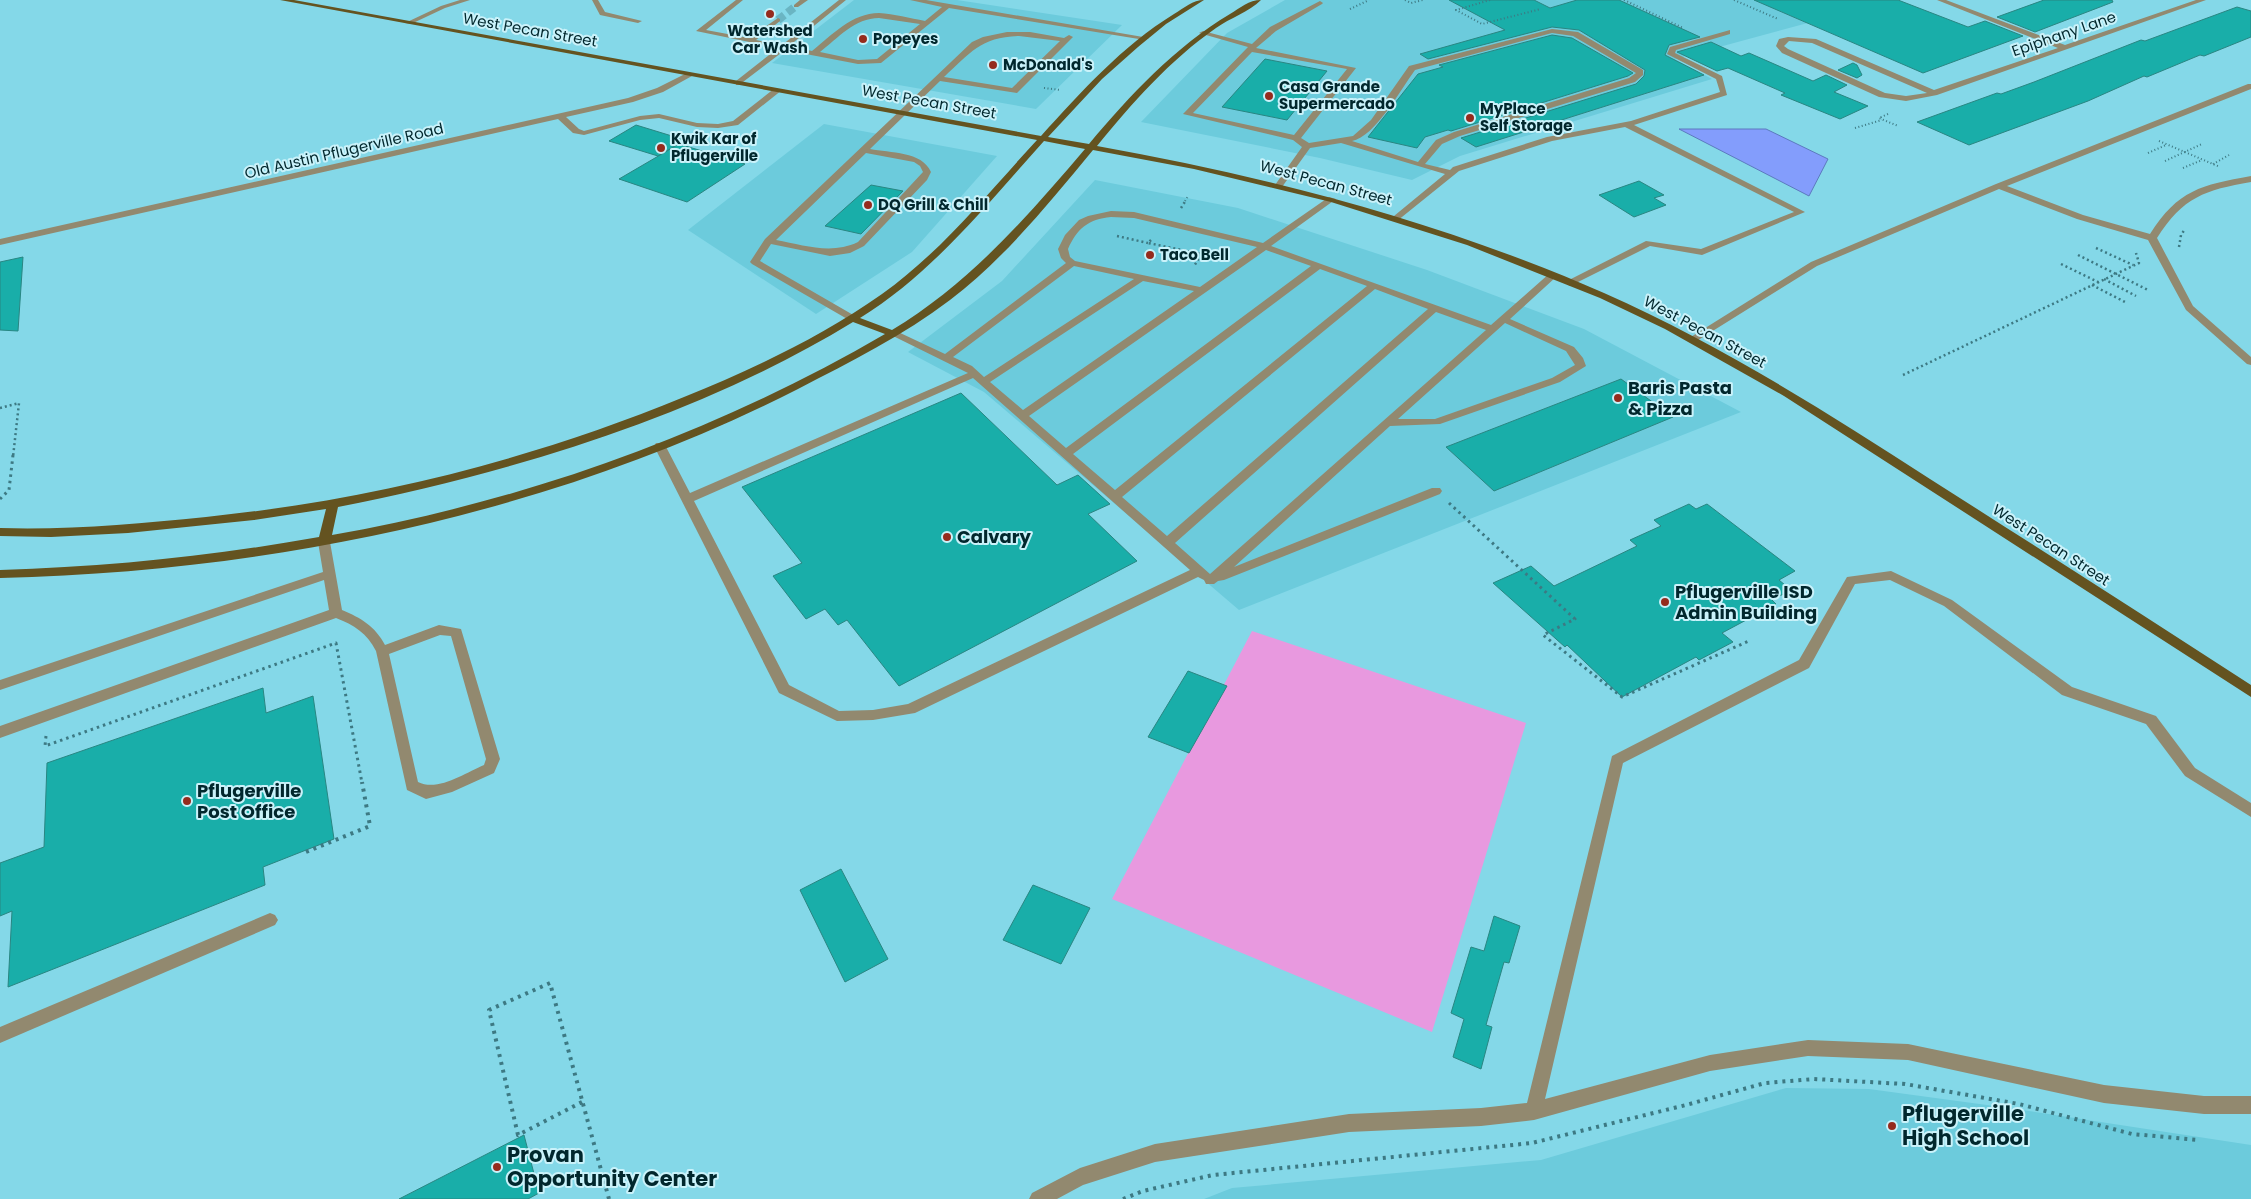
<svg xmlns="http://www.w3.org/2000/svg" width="2251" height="1199" font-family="Poppins,sans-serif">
  <rect width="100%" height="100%" fill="#84d8e8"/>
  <g fill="#6ccbdc">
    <path d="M854,0H957L1122,25L1036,109L772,63Z"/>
    <path d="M1285,0H1807L1841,14L1675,59L1712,79L1460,156L1412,180L1320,158L1141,122L1227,33Z"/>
    <path d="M824,124L997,156L912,252L816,314L688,230Z"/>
    <path d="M1095,180L1238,208L1427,270L1584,329L1741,412L1239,610L984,392L908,352L1002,281Z"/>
    <path d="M1786,1088L1869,1089L2009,1108L2251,1145V1199H1204L1232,1188L1541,1160Z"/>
  </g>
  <path fill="#e899df" d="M1252,631L1526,723L1432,1032L1112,899Z"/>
  <path fill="#839dfc" stroke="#5c7abe" d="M1679,129H1766L1828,159L1809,196Z"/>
  <g fill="#19aea9" stroke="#298682">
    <path d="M1449,0H1534L1550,8L1577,0H1619L1700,37L1669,45L1665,55L1704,75L1476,147L1461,138L1636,84L1644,76L1645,70L1579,30L1552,27L1428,59L1420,54L1505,30Z"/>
    <path d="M1754,0H1898L1968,27L1985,21L2023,36L1923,73Z"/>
    <path d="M2044,0H2112L2113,2L2035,32L1997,17Z"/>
    <path d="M2237,7L2251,11V37L2204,56L2200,55L2147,77L2144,76L2088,101L1969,145L1917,122L1997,93L2001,94L2034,82L2141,40L2145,41Z"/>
    <path d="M1552,35L1572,38L1633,73L1628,76L1451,131L1448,130L1425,137L1417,148L1368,137L1418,74L1443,67L1439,65Z"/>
    <path d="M1711,42L1741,56L1749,53L1813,81L1826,75L1847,85L1834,92L1868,106L1840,119L1781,95L1785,93L1728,68L1717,71L1677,52Z"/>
    <path d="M1265,59L1327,71L1287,120L1222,107Z"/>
    <path d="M1853,63L1857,65L1862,75L1857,78L1838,70Z"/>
    <path d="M636,125L685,140L658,156L609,141Z"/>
    <path d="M679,144L745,164L687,202L619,179Z"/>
    <path d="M1639,181L1664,195L1654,198L1666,205L1634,217L1599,195Z"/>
    <path d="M871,185L903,191L861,234L825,226Z"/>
    <path d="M23,257L18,331L0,330V262Z"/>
    <path d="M1621,379L1673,417L1494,491L1446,447Z"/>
    <path d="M961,393L1057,485L1078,475L1110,504L1088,514L1137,561L899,686L847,620L838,625L825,609L806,619L773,576L802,563L742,487Z"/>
    <path d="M1689,504L1696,509L1707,504L1795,571L1779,580L1791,590L1772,600L1776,604L1722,633L1733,642L1699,660L1696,657L1622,697L1567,645L1565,647L1493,583L1531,566L1554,586L1637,546L1630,540L1661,526L1654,520Z"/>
    <path d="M1188,671L1227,686L1189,753L1148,737Z"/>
    <path d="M263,688L266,713L313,696L334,839L263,867L265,885L8,987L12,911L0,916V863L44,847L47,763Z"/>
    <path d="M841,869L888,959L845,982L800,890Z"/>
    <path d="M1033,885L1090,908L1061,964L1003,940Z"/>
    <path d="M1494,916L1520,926L1509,963L1504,962L1486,1025L1492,1027L1481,1069L1453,1057L1464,1019L1451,1013L1471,947L1484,951Z"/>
    <path d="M524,1135L539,1193L528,1199H399Z"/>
  </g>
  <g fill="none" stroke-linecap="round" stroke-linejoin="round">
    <path stroke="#6ab5c3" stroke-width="8" stroke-dasharray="8 4" stroke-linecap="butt" d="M778,20L796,6"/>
    <g stroke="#3d7983" stroke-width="2" stroke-dasharray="1 2.5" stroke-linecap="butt">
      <path d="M1405,0L1411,3L1423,0"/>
      <path d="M1490,0L1456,10L1482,24L1541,9"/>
      <path d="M1624,0L1683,28"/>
      <path d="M1734,0L1778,19"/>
      <path d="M1350,9L1369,0"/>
      <path d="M1044,88L1061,90"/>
      <path d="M1888,114L1879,118L1898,126"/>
      <path d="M1855,128L1882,120"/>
      <path d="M2159,141L2220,167"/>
      <path d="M2148,153L2166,145"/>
      <path d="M2165,161L2202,144"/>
      <path d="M2213,164L2229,155"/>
      <path d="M2183,168L2202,160"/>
      <path d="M1185,201L1188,196"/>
    </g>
    <g stroke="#3d7983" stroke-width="2.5" stroke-dasharray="2 3" stroke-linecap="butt">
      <path d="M1181,208L1186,200"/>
      <path d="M1117,236L1148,243"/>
      <path d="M1151,240L1148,243L1202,254L1194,266"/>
      <path d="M2179,247L2181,235L2185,229"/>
      <path d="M2096,248L2133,265"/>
      <path d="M2078,255L2148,290"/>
      <path d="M2061,264L2098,282"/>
      <path d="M2104,279L2136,296"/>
      <path d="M2092,285L2125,302"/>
      <path d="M1903,375L2139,263L2136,253"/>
      <path d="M0,408L19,403L13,457"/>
    </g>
    <g stroke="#3d7983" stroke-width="3" stroke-dasharray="2.5 4" stroke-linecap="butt">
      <path d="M0,499L9,490L13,455"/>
      <path d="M1449,503L1575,619L1543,635L1622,697L1749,641"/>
      <path d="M46,736L45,746L336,643L362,783"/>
    </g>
    <g stroke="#3d7983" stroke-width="4" stroke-dasharray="3 5" stroke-linecap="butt">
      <path d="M306,852L370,826L362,782"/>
      <path d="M582,1102L518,1135L489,1010L550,983L609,1199"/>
      <path d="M1123,1199L1143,1191L1213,1175L1532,1143L1686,1105L1765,1083L1814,1079L1905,1084L2019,1104L2132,1134L2199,1140"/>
    </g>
    <g fill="#92896f" fill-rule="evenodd">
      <path d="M460,0H470L445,8L411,24L405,23L441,6Z"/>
      <path d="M592,0H598L605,12L642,21L638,23L600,15Z"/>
      <path d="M736,0H743L706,30L749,38L778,18L780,19V21L756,40L782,45L839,0H846L789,46L812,51C832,35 852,13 879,13C894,14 910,18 925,21L942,7L910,0H926L1149,38L1145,40L949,8L881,63L858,64L785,50L739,85H736V81L778,48L696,31ZM879,18L920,24L877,59L858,60L820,52C838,38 855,18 879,18Z"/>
      <path d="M800,0H808L798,7H794V5Z"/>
      <path d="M1937,0H1946L2065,45L2196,0H2206L1937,95L1906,101L1879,97L1782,53L1776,46L1779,39L1788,37L1816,39L1934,90L2058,48ZM1789,41L1812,43L1927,93L1906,96L1885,93L1788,49L1784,46Z"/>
      <path d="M1320,1L1323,3L1322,4L1276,31L1256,48L1356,68L1301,138L1309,143L1353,136L1371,120L1409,66L1552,29L1578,32L1643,70V75L1635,82L1460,136L1442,144L1425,164L1450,170L1453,167L1547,137L1631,121L1720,92L1716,79L1667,54L1670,47L1730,30V34L1676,50L1675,53L1722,76L1727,95L1634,125L1805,212L1702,255L1650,246L1570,286L1565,283L1567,281L1646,241L1701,249L1794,212L1625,127L1552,141L1459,171L1397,221L1394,220V216L1445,174L1341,143L1310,148L1282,187H1276L1275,185L1302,147L1293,140L1183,114L1248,47L1199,33L1203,31L1252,44L1270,27ZM1552,33L1573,36L1636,73L1629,78L1454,132L1436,140L1418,162L1352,141C1375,137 1401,89 1415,70ZM1252,52L1347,69L1294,135L1193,113Z"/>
      <path d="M1007,32H1030L1064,38L1069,35L1073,37L1017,93L940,81L870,149C890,153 922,151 931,172L927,180L864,246L850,253L830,256L771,244L760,261L855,316V320H849L752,264L750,262L765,239L972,42L983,37ZM1019,36L1060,41L1012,88L944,77C970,53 981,37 1019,36ZM866,153L914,162L920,166L923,172L858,242C831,255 804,245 776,240Z"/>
      <path d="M689,72L693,74L692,76L663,92L633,102L566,117L579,129L584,131L640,116L659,114L697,123L718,124L733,121L775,88L782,90L738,125L718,128L697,127L659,118L640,120L584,135L573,133L558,119L0,245V239L628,98L657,88Z"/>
      <path d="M2248,84H2251V89L2007,186L2083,215L2150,234C2178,190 2201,185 2251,176V182C2205,190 2183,197 2157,238L2193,306L2251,357V365L2247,364L2186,310L2148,240L2077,219L1999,189L1817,266L1695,342L1691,343L1686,340L1811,262L1996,184Z"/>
      <path d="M1329,197L1336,199L1271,246L1491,325L1550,273H1556V277L1510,319L1574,347L1583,358L1586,366L1560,382L1440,424L1390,426L1234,567L1432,488H1440L1442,491L1440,494L1224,580L1218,581L1214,584H1206L1204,580L1198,577L915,713L873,720L837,721L779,693L654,446L656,443H664L690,493L968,373L887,333L888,331H896L945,354L1066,263L1061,258L1058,249L1065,235L1079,220L1088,216L1111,211L1134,212L1263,243ZM1111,217L1134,218L1257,247L1200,287L1075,261L1070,257L1068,249C1077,229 1088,219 1111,217ZM1266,250L1311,266L1066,448L1029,416ZM1074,266L1134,279L984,377L972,366L953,357ZM1320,269L1367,286L1115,490L1073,454ZM1143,281L1194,291L1023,410L990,382ZM1375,289L1428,309L1167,536L1122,497ZM1436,312L1486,330L1210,574L1175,543ZM1505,323L1566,351L1575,365L1552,378L1435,419H1398ZM973,378L1190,570L908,704L873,710L839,711L789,685L694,501Z"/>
      <path d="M324,538L330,542L342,610C361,618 375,626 385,645L439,625L461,629L500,759L494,773L452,792L426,799L407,790L376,651C367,633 354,625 336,618L0,738V726L329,610L324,580L0,690V680L323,572L318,542ZM440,635L451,636L486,759L484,765C465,773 438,792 418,782L389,654Z"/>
      <path d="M1891,571L1952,600L2072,687L2156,716L2195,768L2251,803V817L2185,776L2146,724L2062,695L1944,606L1890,580L1855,584L1809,668L1623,763L1545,1099L1710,1055L1808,1040L1908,1044L2104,1085L2204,1096H2251V1114H2204L2104,1103L1908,1060L1808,1056L1710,1071L1534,1120L1481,1126L1349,1132L1155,1162L1083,1185L1057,1199H1029L1032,1193L1080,1168L1155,1144L1349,1114L1481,1108L1527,1103L1612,756L1799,660L1847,577Z"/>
      <path d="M270,913L275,915L278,920L275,925L0,1043V1027Z"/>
    </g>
    <path fill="#645320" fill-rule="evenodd" d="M280,0H294L1041,136C1082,91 1122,46 1174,14C1184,8 1193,0 1204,0L1166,24L1138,47L1102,79L1048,137L1089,144C1130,95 1175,47 1230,14C1240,8 1249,0 1261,0C1249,12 1230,18 1216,28C1170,60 1132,103 1097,146C1271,177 1442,222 1604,293C1719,344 1825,411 1930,479C2037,547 2144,616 2251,685V697L1784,396L1665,329L1600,298L1467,245L1331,202L1194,169L1093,150C1049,203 1005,258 950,300C904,335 850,362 798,389C551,514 275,571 0,578V570C108,567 213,556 319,537L326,509L254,520L128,533L51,537L0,536V528C69,530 137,524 206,517C371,500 531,460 684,397C753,369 821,337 882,294C941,252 988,193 1037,140ZM1044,141L1085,149C1027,217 970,283 892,330L860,318C933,273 987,204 1044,141ZM853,322L885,334C715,433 526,501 332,535L338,507C514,472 699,416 853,322Z"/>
  </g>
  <g fill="#952b1d" stroke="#caf2fa" stroke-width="2">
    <circle cx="770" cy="14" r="5"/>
    <circle cx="863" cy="39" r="5"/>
    <circle cx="993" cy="65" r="5"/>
    <circle cx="1269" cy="96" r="5"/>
    <circle cx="1470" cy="118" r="5"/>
    <circle cx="661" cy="148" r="5"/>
    <circle cx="868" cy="205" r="5"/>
    <circle cx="1150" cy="255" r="5"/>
    <circle cx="1618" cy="398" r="5"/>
    <circle cx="947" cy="537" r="5"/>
    <circle cx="1665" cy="602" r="5"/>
    <circle cx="187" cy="801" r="5"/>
    <circle cx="1892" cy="1126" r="5"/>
    <circle cx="497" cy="1167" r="5"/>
  </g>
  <g text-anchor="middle" stroke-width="4" stroke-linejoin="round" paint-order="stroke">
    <g font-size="15" fill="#01272d" stroke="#caf2fa">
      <text transform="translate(530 30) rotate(10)" y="5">West Pecan Street</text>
      <text transform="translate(2064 34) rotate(-19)" y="5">Epiphany Lane</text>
      <text transform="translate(929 102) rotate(10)" y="5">West Pecan Street</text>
      <text transform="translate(344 151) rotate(-13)" y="5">Old Austin Pflugerville Road</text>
      <text transform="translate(1326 183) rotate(15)" y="5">West Pecan Street</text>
      <text transform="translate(1705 332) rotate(28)" y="5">West Pecan Street</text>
      <text transform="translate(2051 545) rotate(33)" y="5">West Pecan Street</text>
    </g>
    <g font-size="15" font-weight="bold" fill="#01272d" stroke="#caf2fa" text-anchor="start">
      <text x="770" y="36" text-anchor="middle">Watershed<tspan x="770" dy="17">Car Wash</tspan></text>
      <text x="873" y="44">Popeyes</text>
      <text x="1003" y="70">McDonald's</text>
      <text x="1279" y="92">Casa Grande<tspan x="1279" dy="17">Supermercado</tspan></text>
      <text x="1480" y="114">MyPlace<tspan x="1480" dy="17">Self Storage</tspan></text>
      <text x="671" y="144">Kwik Kar of<tspan x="671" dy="17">Pflugerville</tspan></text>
      <text x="878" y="210">DQ Grill &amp; Chill</text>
      <text x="1160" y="260">Taco Bell</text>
    </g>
    <g font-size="18" font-weight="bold" fill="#01272d" stroke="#caf2fa" text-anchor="start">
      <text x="1628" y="394">Baris Pasta<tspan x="1628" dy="21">&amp; Pizza</tspan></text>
      <text x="957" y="543">Calvary</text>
      <text x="1675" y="598">Pflugerville ISD<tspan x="1675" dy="21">Admin Building</tspan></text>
      <text x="197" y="797">Pflugerville<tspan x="197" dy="21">Post Office</tspan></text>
    </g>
    <g font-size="21" font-weight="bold" fill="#01272d" stroke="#caf2fa" text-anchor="start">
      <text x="1902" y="1121">Pflugerville<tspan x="1902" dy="24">High School</tspan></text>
      <text x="507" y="1162">Provan<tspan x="507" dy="24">Opportunity Center</tspan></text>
    </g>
  </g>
</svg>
